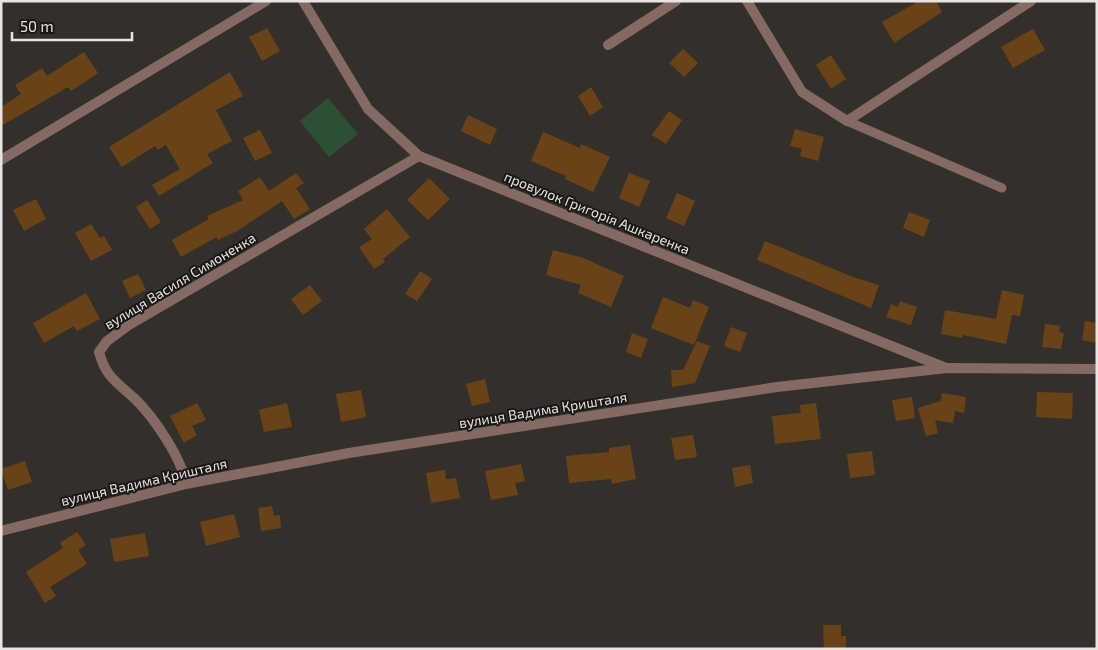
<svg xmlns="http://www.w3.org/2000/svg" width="1098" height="650" font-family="'Exo 2',sans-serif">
  <rect width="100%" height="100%" fill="#33302c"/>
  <path fill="#2d5035" d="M328,98L358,134L329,157L300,121Z"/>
  <g fill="#694317">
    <path d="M919,1H936L942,12L894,43L882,22Z"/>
    <path d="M267,28L280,51L262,61L249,37Z"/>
    <path d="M1033,29L1045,50L1013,68L1001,47Z"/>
    <path d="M683,49L698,63L684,77L669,63Z"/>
    <path d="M84,52L98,73L71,91L68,87L1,126V107L21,94L15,85L42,68L47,76Z"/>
    <path d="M831,55L846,79L831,89L816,65Z"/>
    <path d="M230,72L243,96L216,110L232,141L207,154L213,163L159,196L152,185L180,169L166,145L158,150L155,146L122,167L109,147Z"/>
    <path d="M591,87L603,107L590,116L578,96Z"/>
    <path d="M669,111L682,120L666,144L652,135Z"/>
    <path d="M468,115L497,129L490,145L461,131Z"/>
    <path d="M795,129L824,137L818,161L800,156L802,149L790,146Z"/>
    <path d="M260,130L272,153L255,161L243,138Z"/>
    <path d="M543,132L580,148L581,144L610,157L593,192L565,179L566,176L531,161Z"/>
    <path d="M296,173L304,183L296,188L310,209L294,219L282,201L237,231L218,240L217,237L181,257L172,240L209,219L207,216L243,200L238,191L260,177L269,191Z"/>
    <path d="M629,173L650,181L639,207L619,198Z"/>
    <path d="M429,178L450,199L428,220L407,200Z"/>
    <path d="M677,193L695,201L684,226L666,218Z"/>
    <path d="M36,199L46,219L24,231L13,210Z"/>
    <path d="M147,200L161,222L150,229L136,207Z"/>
    <path d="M387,209L410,237L383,259L385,262L374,269L359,247L372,239L364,229Z"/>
    <path d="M909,212L930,220L924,237L903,228Z"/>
    <path d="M91,224L100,238L104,236L112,250L91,261L75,233Z"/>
    <path d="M765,241L853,277L879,285L871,308L757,260Z"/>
    <path d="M553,250L583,258L624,276L611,307L578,293L581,285L546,275Z"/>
    <path d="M420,271L432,279L417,301L405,294Z"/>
    <path d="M138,274L146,290L130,298L122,281Z"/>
    <path d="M310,285L322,301L303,315L291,299Z"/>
    <path d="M1002,290L1024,295L1020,316L1012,315L1006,344L963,335L962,338L941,334L945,310L996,319Z"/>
    <path d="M86,293L100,319L77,331L74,326L44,343L33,323Z"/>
    <path d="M663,297L690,308L693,300L709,307L694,345L651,328Z"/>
    <path d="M900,301L917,307L911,325L886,317L891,304L898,307Z"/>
    <path d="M1085,321L1097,323V343L1082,340Z"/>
    <path d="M1045,324L1060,326L1059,332L1064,333L1061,349L1042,347Z"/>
    <path d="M731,327L747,333L740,352L724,346Z"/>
    <path d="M632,333L648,339L641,358L626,352Z"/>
    <path d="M697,341L710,346L695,383L672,387L671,370H683Z"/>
    <path d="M485,379L490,402L472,406L466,384Z"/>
    <path d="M361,390L366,417L341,422L336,394Z"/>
    <path d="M1037,392L1073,393L1072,419L1036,417Z"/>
    <path d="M942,393L966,397L964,413L955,411L953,423L935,420L938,433L926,436L918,408L941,401Z"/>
    <path d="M912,397L915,418L896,421L892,400Z"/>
    <path d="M197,403L206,420L192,426L197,435L184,443L170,416Z"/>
    <path d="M287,403L292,427L264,432L259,410Z"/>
    <path d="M816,403L821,439L775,444L772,416L801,413L800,405Z"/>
    <path d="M693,435L697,457L675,460L671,438Z"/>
    <path d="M630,445L636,479L612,484L611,479L569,483L566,456L609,452V448Z"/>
    <path d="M872,451L875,475L850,478L847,454Z"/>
    <path d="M25,461L32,482L8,490L1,469Z"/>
    <path d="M521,464L525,481L515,483L518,495L491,500L485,471Z"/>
    <path d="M750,465L753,483L735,487L732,468Z"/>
    <path d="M445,470L446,479L456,478L460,498L431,503L426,473Z"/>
    <path d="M272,506L274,516L280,515L281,528L261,531L258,508Z"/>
    <path d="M234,514L240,537L206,546L200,522Z"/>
    <path d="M77,532L86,545L78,550L87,564L50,587L56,596L45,603L26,572L63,548L60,543Z"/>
    <path d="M145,533L149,556L114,562L110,539Z"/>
    <path d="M823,625H841V636H846V649H824Z"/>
  </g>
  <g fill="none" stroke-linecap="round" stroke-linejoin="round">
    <path stroke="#846a62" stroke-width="9" d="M847,121L1002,188"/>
    <g stroke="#846a62" stroke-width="10">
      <path d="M303,1L368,109L419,156L946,368"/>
      <path d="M747,1L802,92L847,121L1031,1"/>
      <path d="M608,45L676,1"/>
      <path d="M1,160L266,1"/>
      <path d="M186,484C182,459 154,417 135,399C117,382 106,378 99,352L107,341L129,325L419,156"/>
      <path d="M1,531L186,484L349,453L777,387L947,368L1097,369"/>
    </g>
  </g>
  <g text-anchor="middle" stroke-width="4" stroke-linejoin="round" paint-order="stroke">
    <g font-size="14" fill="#e7e5e3" stroke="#1a1817">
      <text transform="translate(597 213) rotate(22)" y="5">провулок Григорія Ашкаренка</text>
      <text transform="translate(180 281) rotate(-31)" y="5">вулиця Василя Симоненка</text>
      <text transform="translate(543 410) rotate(-9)" y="5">вулиця Вадима Кришталя</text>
      <text transform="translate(144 482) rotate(-13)" y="5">вулиця Вадима Кришталя</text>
    </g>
  </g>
  <rect width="1098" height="650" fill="none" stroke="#e7e5e3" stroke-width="5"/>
  <path d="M12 32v8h120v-8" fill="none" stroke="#e7e5e3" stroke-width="2.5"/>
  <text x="20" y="32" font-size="15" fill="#e7e5e3" stroke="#1a1817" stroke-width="4" paint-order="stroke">50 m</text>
</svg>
